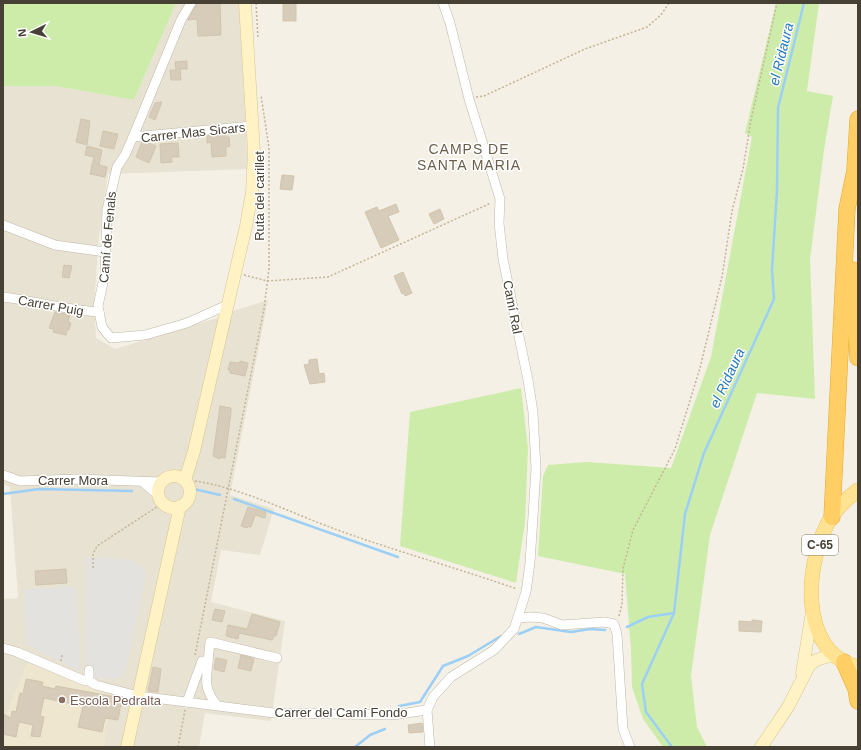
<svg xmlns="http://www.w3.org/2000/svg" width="861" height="750" font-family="Helvetica,sans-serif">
  <rect width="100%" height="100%" fill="#f4f0e5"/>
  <path fill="#e8e2d2" d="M176,3H239L248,169L108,174L99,236L94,304L96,338L115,349L217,318L236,310L268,300L230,495L274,509L260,555L221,550L211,602L285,621L271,721L205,713L199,747H3V599L18,598L10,487L3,484V86H55L134,100Z"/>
  <path fill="#eee6ce" d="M27,663L85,684L112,692L104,747H3V721Z"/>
  <g fill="#cdecaa">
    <path d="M3,3H176L134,100L55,86H3Z"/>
    <path d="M776,3H819L807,91L833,96L824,150L810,259L815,399L757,393L710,535L691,676L697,727L707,747H663L643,719L632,687L631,650L625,574L538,556L543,476L548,465L587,462L671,468L711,357L752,137L745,133Z"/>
    <path d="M521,388L528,448L525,522L516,583L400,546L410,412Z"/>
  </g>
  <g fill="#e4e2de">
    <path d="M86,557L130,559L143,567L146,574L127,664L124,673L118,679L90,678L87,671L85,600Z"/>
    <path d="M76,587L81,672L27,645L24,589Z"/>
  </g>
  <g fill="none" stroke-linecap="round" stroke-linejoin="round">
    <g stroke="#9ccff6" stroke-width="2.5">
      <path d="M194,489L220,495"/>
      <path d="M3,494L39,489L132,491"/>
      <path d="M234,499L398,557"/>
      <path d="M627,627L648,617L674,613"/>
      <path d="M519,634L536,627L571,632L590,629L605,630"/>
      <path d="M399,706L420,702L443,666L468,656L501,636"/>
      <path d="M355,747L370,735L385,729"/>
      <path d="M672,747L646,712L642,684L674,613L685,514L704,453L774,299L772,270L777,190L778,108L804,3"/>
    </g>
  </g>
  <g fill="#d6ccb9" stroke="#d2c4ac">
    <path d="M197,3H220L221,35L198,36L197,19L188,20Z"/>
    <rect x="283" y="3" width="13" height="18"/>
    <path d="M187,61V69H180L181,80H171L170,70H176L175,62Z"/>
    <path d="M162,102L155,120L149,117L155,103Z"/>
    <path d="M81,119L90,121L87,145L76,142Z"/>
    <path d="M103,131L118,134L114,149L100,146Z"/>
    <path d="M226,134V137H229L230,146L226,147V156L212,157L211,142L207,143V136Z"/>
    <path d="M142,142H146L156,146L149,163L136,157Z"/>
    <path d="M178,143L179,157H171L172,162L161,163L160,144Z"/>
    <path d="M87,146L102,150L99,165L107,167L105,177L90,174L94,157L85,155Z"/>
    <path d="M282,175L294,176L292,190L280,189Z"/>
    <path d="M396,204L399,212L388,216L399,240L381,248L365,212L377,207L379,211Z"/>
    <path d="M440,209L444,219L434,224L429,214Z"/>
    <path d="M64,265L72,266L69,278L62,277Z"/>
    <path d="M403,272L412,293L405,296L404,293L402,294L394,276Z"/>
    <path d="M55,312L70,315L68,322L71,323L69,330H67L66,335L53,332L54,329L49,328Z"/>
    <path d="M317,359L319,374L324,373L325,382L310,384L304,365L309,364V360Z"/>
    <path d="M240,361L248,363L245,376L230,373V370H228L230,362L239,363Z"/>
    <path d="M220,406L231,408V412L225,458L220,457V459L213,456Z"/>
    <path d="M248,507L266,512L265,518L255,515L251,527L248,526L247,528L241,526Z"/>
    <path d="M66,569L67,583L36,585L35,571Z"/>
    <path d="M215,609L225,611L222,622L212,620Z"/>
    <path d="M252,614L280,622L276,636H274L272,640L239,633L238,639L226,636L228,625L247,629Z"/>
    <path d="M752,620L762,621L761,632L739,631V621L752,622Z"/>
    <path d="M241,655L254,659L251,671L238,668Z"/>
    <path d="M216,658L227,660L224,672L214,669Z"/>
    <path d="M153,667L161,669L158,692L148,691Z"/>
    <path d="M26,679L43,682L42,686L55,689L56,686L122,698L118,720L105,718L102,732L78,727L83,706L44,698L40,716L44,717L40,737L31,736L33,725L19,722L16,737L3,734V714L11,718L12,711L16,712L20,693L23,694Z"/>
    <path d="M422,723L423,732L409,733L408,725Z"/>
  </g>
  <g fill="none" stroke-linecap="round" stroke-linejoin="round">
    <defs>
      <g id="street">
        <path d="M191,3L181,20L133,137L125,155L117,167L107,210L105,273L98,306L102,327L111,338L145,335L187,323L227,305"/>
        <path d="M133,137L252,126"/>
        <path d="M3,225L55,245L105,252"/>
        <path d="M3,297C35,301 66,310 99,312"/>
        <path d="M3,475L20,481L77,479L161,482"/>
        <path d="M144,483L158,495"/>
        <path d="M519,618L530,617L543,618L562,625L604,622L614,624L617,634L623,729L630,747"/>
        <path d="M3,648L17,652L85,681"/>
        <path d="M208,662L210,642L277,658"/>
        <path d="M89,670V681L96,685L138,696L274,713L393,715L427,710L433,697L451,677L494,650L514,629L526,592L530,563L536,469L533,412L528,380L503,259L499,223L500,199L469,99L450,23L443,3"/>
        <path d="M187,702L202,661L208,662C206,681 204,690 217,705"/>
        <path d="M427,710L430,747"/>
      </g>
      <g id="secondary">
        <circle cx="174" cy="492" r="16"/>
        <path d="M185,480L194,451L246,226L252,192L254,152L245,3"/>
        <path d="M802,673L812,612"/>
        <path d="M127,747L180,506"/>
        <path d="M761,747L788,707L809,666L816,660L833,655"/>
      </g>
      <path id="primary" d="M858,490C849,497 839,506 832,516C805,558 796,652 858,667"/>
      <g id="highway">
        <path d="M854,185L858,119"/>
        <path d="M853,270L858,358"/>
        <path d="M832,517L847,209L854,175"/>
        <path d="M844,662L856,689L858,701"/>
      </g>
    </defs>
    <use href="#street" stroke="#c0b8a7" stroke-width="10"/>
    <use href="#secondary" stroke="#d7c691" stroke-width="13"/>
    <use href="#primary" stroke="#edc45a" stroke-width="15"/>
    <use href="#highway" stroke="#e9a729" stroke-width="17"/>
    <g stroke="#c3b497" stroke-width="1.5" stroke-dasharray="2 2" stroke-linecap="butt">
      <path d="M256,3L258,39"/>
      <path d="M476,97L484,96L585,49L647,27L661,15L669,3"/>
      <path d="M244,275L267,281L328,277L491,203"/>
      <path d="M195,481C242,488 291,513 335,529C395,551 457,568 517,589"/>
      <path d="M93,568V554L97,546L163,503"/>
      <path d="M619,616L622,604L623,569L633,530L675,449L700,368L722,277L732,211L743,169L751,120L777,3"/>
      <path d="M195,655L264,309L269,269V148L261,95"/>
      <path d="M61,661L62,655"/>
      <path d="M178,747L185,710"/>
    </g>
    <use href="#street" stroke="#fff" stroke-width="9"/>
    <use href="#secondary" stroke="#fff2c4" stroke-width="12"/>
    <use href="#primary" stroke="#ffe393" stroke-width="14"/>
    <use href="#highway" stroke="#ffcf65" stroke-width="16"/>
  </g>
  <circle fill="#8d6e63" stroke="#fff" stroke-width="1.5" cx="62" cy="700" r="4"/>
  <g text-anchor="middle" stroke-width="3" stroke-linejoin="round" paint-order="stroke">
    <rect fill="#fff" stroke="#7e7971" stroke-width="1" x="802" y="535" width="36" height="20" rx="3"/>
    <g font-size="12" font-weight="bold" fill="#474034">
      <text x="820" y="549">C-65</text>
    </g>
    <g font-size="13" fill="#474034" stroke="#fff">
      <text transform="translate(193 132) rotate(-6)" y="5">Carrer Mas Sicars</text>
      <text transform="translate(259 196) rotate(-90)" y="5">Ruta del carillet</text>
      <text transform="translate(107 237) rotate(-85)" y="5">Camí de Fenals</text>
      <text transform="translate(51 305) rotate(10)" y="5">Carrer Puig</text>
      <text transform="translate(513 307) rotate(79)" y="5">Camí Ral</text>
      <text x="73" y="485">Carrer Mora</text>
      <text x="341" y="717">Carrer del Camí Fondo</text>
    </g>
    <g font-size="13" fill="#785e54" stroke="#fff" text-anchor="start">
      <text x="70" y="705">Escola Pedralta</text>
    </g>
    <g font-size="14" font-style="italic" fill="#2578bb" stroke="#fff">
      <text transform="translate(781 54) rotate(-76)" y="5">el Ridaura</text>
      <text transform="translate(727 378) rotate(-65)" y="5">el Ridaura</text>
    </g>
    <g font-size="14" letter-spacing="1" fill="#6a5e4a" stroke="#fff">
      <text x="469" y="154">CAMPS DE<tspan x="469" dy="16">SANTA MARIA</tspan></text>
    </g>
  </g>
  <rect width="861" height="750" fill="none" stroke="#474034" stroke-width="8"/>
  <g transform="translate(32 32) rotate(265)" stroke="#ffffff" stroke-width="3" paint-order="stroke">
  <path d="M0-3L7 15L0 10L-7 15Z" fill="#474034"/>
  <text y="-6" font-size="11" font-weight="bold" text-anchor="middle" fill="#474034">N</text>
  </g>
</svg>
